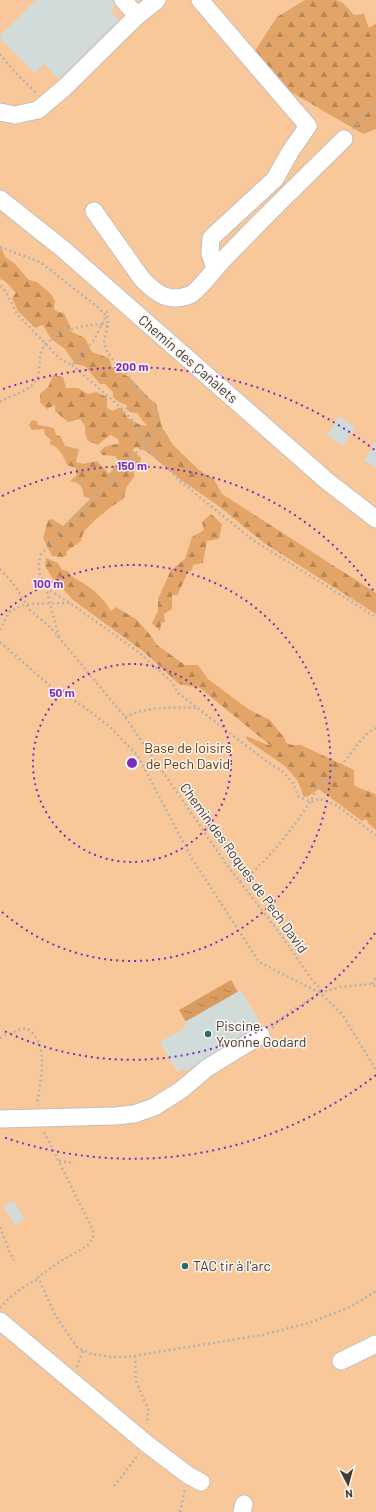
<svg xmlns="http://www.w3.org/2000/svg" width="376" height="1512" font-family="Barlow,sans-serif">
  <defs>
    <pattern id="forest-firs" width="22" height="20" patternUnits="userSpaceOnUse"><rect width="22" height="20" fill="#e3a467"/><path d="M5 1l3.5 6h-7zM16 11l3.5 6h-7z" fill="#b98756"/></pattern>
    <pattern id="water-ripples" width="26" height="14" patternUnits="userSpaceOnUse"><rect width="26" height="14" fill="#da9b5e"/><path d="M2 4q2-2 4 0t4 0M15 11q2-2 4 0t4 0" fill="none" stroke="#b2804f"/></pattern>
  </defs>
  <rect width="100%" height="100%" fill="#fef7f1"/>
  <rect fill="#f8c89b" x="0" y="0" width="376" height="1512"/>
  <g fill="url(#forest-firs)">
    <path d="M305,0H336L343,3L354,15L364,14L369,28L376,23V129L363,134L286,89L255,51L277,17Z"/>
    <path d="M0,248L2,249L5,257L14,263L29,280L37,282L51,294L55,301L54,309L58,312L64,313L71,329L70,331L85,338L92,352L109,358L112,367L130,378L152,401L156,403L162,427L173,445L199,470L214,479L222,494L376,593V614L264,543L220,507L181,480L146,451L136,447L132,450L141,458L140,466L139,469L134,470V477L126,488L124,499C114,503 90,523 84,532C82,534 82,538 81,541L67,551L66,556L62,557L52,556L43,538L48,520L52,519L63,526L90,499L84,496C82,486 80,483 70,481L76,476V468L67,465C63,455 60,448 50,444L51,440L45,435L44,429L32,430L29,425L32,420L37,421L38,425L54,428L56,435L61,437L65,446L79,449L76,462L83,464L97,461L109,474L119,461L115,456L102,455L100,452C105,444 111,445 119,444L118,439L111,435L106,438L98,445L88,441L85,433V426L80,419L68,422L55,411V405L47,409L40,402V394L49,386L53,375L63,377L66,388H78L88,394L96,392L107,397V408L113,411L118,408H122C126,420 135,424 147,426L137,413L130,412L126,409L127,405L119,402L113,397V392L105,384H100L85,366L75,364L65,349L51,339L43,325L35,328L18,311L12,298L16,293L5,281L0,279Z"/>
    <path d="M211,514L222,524L219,539L207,541L203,563L193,565L192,570L187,573C185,581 180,587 178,595H172V609L164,614L165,622L161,623L160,631L152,623L158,611V599L171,570L185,559L192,537L204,530L202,522Z"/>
    <path d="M46,558L58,563L62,570L68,571C73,579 79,580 86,585C96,591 105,601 111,611L116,607L136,619L151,636L157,645L185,665H198L208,679L248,709L270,720L285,739L286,743L292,745H301L354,770V786L373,793L376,795V830L369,824L366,819L362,821L319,789L307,797L304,796L297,780L285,766L247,740L246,736L271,746L200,688L179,684L144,652L73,600L52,577L45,566Z"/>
  </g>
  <path fill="url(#water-ripples)" d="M231,980L238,992L186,1022L179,1010Z"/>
  <g fill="#d1dbd9">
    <path d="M36,0H113L115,6L110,11L119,20L59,79L44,64L35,73L0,38V36Z"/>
    <path d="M339,416L355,427L343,446L327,435Z"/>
    <path d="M376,441V468L364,460Z"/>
    <path d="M241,990L261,1024L221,1047V1048L194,1066L185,1071L184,1068L177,1072L160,1042L186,1027L183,1023Z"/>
    <path d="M14,1201L24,1219L15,1225L4,1206Z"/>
  </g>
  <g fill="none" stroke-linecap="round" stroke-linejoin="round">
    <defs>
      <g id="minor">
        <path d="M123,0L137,16"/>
        <path d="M200,0L308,126L290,152L275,179L211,238L210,254L215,268"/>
        <path d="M0,112L15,115L38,110L64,88L137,16L157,0"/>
        <path d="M0,199L63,249L327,481L376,519"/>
        <path d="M94,211L142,279C157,294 168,303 190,295C197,292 215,269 221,262C261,220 303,179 344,139"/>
        <path d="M0,1119L115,1116L134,1114L154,1107L181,1090L207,1068L261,1035"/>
        <path d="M0,1321L147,1444L188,1475L201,1482"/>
        <path d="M341,1361L376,1344"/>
        <path d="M242,1512L244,1504"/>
      </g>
    </defs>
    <use href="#minor" stroke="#c5beb9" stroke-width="19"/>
    <g stroke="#b8b2ae" stroke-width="2.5" stroke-dasharray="2 3" stroke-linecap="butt">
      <path d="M0,54L12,69L36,93"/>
      <path d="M353,129L376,101"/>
      <path d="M0,247L40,262L99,308L106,316L94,340L72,365L60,359L17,314L6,292L0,285"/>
      <path d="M72,365L119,406L135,423L145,445L180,481L253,540L376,617"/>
      <path d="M0,402C12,394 28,393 36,380C41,373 38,361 41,353C45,336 77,326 92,325C97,324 103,325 108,326"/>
      <path d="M0,569L15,586L30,610L51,628L125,717L229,868L276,928L313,981L320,988V993"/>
      <path d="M46,588L70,603L136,650L172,682L178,693L266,761L282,771L293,783L298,796L311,802L319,799L336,805L376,835"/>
      <path d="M0,630L9,612L26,604L69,603"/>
      <path d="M59,637L46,588L39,572V561L41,554L84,509L124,463L145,445L155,427L156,418L153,409L126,373L117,366L106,350L104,340L108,326L107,312L111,310"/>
      <path d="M0,642L48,684L83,706L110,727L138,756L191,857L259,962L320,993L342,1014L376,1070"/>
      <path d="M125,717C149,706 172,707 198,708"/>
      <path d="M240,882C265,865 293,828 310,802C313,798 314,793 317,789C325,778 337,771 345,761C355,749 362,735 376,728"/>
      <path d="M372,984L376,978"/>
      <path d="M272,1028L284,1016L320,993L340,987L372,984L376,987"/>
      <path d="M0,1038L18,1030L26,1028C51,1042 40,1081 37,1105"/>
      <path d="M44,1132L93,1230V1238L87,1246L61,1261L38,1277L55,1315L77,1347L91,1354L111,1357H127L262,1335L309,1323L350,1307L376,1291"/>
      <path d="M59,1161L74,1163"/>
      <path d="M0,1227L10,1253L14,1260"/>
      <path d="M0,1308C10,1296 24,1285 39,1279"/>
      <path d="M135,1356L136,1381L148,1409L147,1424"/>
      <path d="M77,1367L83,1350"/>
      <path d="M114,1486L139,1454"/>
      <path d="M180,1512L185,1489"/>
    </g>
    <use href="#minor" stroke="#fff" stroke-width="17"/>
  </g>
  <g fill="none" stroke="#7b2cbf" stroke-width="2" stroke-dasharray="2 4">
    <circle cx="132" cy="763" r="99"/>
    <path d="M1 615A198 198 0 1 1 1 911"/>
    <path d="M375 933A297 297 0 0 1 2 1030M2 496A297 297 0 0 1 375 593"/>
    <path d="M376 1075A396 396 0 0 1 3 1137M3 389A396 396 0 0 1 376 451"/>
  </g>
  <g fill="#256e67" stroke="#fef7f1" stroke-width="1.5">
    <circle cx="208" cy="1034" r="4"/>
    <circle cx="185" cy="1266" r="4"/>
  </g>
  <g text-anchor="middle" stroke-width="3" stroke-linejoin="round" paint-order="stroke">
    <g font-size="14" fill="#3e3b39" stroke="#fef7f1">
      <text transform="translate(188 359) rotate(41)" y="5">Chemin des Canalets</text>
      <text transform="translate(244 868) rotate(54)" y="5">Chemin des Roques de Pech David</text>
    </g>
    <g font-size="14" fill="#613805" stroke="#fef7f1">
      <text x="188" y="753">Base de loisirs<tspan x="188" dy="16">de Pech David</tspan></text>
    </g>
    <g font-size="14" fill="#3e3b39" stroke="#fef7f1" text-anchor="start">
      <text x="216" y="1031">Piscine<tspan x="216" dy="16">Yvonne Godard</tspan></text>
      <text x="193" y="1271">TAC tir à l'arc</text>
    </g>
  </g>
  <circle cx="132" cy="763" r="6" fill="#7b2cbf" stroke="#fef7f1" stroke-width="2"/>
  <g font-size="12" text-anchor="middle" font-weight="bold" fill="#7b2cbf" stroke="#fef7f1" stroke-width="3" stroke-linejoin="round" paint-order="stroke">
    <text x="132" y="371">200 m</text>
    <text x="132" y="470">150 m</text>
    <text x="48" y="588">100 m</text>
    <text x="62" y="697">50 m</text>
  </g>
  <g transform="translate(348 1484) rotate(174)" stroke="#fef7f1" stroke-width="3" paint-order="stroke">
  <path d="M0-3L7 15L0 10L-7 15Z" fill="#3e3b39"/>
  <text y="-6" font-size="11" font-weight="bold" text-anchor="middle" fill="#3e3b39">N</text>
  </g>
</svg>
